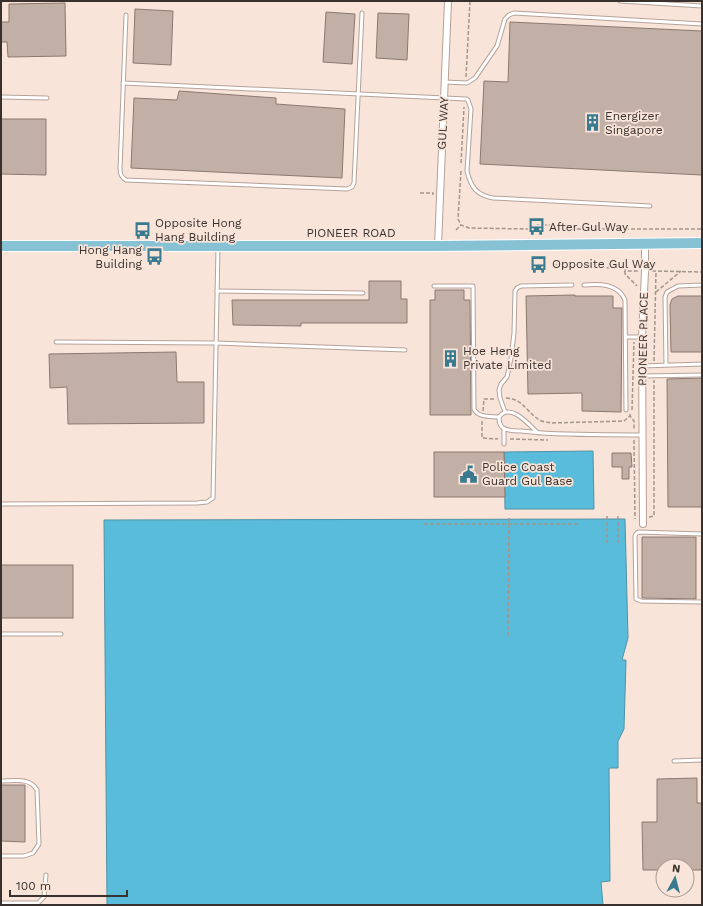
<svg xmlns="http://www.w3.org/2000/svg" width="703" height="906" font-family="'Work Sans',sans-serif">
  <rect width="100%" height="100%" fill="#f8e4d9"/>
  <g fill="#59bcda" stroke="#4f92a6">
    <path d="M593,451L594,509H505L504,452Z"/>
    <path d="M625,519L628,638L622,660H626L624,729L618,741V768H609L610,881L601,882L603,905H107L104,520Z"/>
  </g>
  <g fill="#c2afa5" stroke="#8b7970">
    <path d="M65,3L66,56L8,57L7,42H1V22H9V4Z"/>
    <path d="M135,9L173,11L171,65L133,63Z"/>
    <path d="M326,12L355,14L352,64L323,62Z"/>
    <path d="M378,13L409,14L407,60L376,58Z"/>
    <path d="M510,22L702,31V175L480,164L484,81L508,82Z"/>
    <path d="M179,91L276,98V104L345,109L342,178L131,168L134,98L177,100Z"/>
    <path d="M1,119H46V175L1,174Z"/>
    <path d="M369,281H401V299H407V323H301V326L233,325L232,300H369Z"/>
    <path d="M435,290H464V300H470L471,415H430V300H435Z"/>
    <path d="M575,295V296H613V308H622L621,412L582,411V393L528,394L526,296Z"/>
    <path d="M678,296H702V352H671L670,305L672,299Z"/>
    <path d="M176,352L177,382H204V423L68,424L67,387L50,388L49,354Z"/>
    <path d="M702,378V507H668L667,379Z"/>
    <path d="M434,452H504L505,497H434Z"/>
    <path d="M612,453H631L632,467H629V479H622V467H612Z"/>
    <path d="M642,537H696V599L642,598Z"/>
    <rect x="1" y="565" width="72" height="53"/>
    <path d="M697,778V803H702V870H687V866H663V870H643L642,822H657V779Z"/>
    <path d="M1,785H25V842L1,841Z"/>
  </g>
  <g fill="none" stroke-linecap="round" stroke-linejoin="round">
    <defs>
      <g id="lane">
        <path d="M620,1L702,6"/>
        <path d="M126,15L120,169C120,174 121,177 126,180L347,189L352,187L354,183L362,13"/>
        <path d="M444,82L467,83L475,78L497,46L505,19L509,15L514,13L702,24"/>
        <path d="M123,83L466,99L468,100L471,109L467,171C471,188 477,195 493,198L650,206"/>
        <path d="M1,97L47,98"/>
        <path d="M584,285C599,284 618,283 625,300L626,410"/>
        <path d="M434,286H473L474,409C478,418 491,416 499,417"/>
        <path d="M217,291L363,293"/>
        <path d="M626,337H642"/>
        <path d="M56,342L216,343L405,350"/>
        <path d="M666,365L665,297L667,292L678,286L702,285"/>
        <path d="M642,366L702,364"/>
        <path d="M642,376L702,375"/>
        <path d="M505,412L500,398L499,390L501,384L507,377L511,358L514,333L515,291L517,288L521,286L572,285"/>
        <path d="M504,429V444"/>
        <path d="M538,433C529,425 511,402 499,417C499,421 499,425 503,428C508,431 516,431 521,431C561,436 602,434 642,435"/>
        <path d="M1,504L197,503L207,502L213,498L218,247"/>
        <path d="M702,534L638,532L636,534L635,536L636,599L641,601L702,602"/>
        <path d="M1,634H61"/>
        <path d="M674,761L702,760"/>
        <path d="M1,781C14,781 30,777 37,790L39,844L33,853L24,856H1"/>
        <path d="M1,903H38L44,897L46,875"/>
      </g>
      <g id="street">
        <path d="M438,246L448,1"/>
        <path d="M643,524L642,337L645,271V243"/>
      </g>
      <path id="primary" d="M1,246H438L702,243"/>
    </defs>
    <use href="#lane" stroke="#b5a298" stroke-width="5"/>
    <use href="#street" stroke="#b5a298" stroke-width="8"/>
    <use href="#primary" stroke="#fff" stroke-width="12"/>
    <g stroke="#a4958d" stroke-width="1.5" stroke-dasharray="4 2" stroke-linecap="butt">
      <path d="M466,77L470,1"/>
      <path d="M461,163L464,107"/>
      <path d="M461,171L458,219L461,225L469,228L530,229L538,225H557L561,229H702"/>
      <path d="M420,193H433V195"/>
      <path d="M456,230L461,225"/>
      <path d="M553,264L569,267L625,268V271H638"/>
      <path d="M625,271V274L637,286"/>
      <path d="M652,271L702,272"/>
      <path d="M656,292L681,271"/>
      <path d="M654,361L656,271"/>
      <path d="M506,398C523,399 526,411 538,419C541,422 547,422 551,423L624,421L630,416"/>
      <path d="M632,410L634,342"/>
      <path d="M483,411L484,399H494"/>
      <path d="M630,414V416L634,421V430"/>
      <path d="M482,421V438L498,439"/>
      <path d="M510,439L548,440"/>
      <path d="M634,440L635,519"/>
      <path d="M607,516V543"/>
      <path d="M618,516V543"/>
      <path d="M649,517L654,516V380"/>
      <path d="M424,524H580"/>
      <path d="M508,636L509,516"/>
    </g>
    <use href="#lane" stroke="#fff" stroke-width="3"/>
    <use href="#street" stroke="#fff" stroke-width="6"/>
    <use href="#primary" stroke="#86c2d4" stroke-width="10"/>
  </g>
  <defs>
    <symbol id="building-bare" viewBox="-9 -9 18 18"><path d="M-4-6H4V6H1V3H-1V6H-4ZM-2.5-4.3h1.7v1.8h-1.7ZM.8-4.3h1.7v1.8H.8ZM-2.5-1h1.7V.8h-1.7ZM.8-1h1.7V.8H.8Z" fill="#3a7a8e" stroke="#f8e4d9" stroke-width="2.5" paint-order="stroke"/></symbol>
    <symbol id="bus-bare" viewBox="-9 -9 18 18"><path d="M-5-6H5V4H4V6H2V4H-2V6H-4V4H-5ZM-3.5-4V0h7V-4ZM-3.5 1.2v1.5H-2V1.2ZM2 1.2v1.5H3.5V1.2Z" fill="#3a7a8e" stroke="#f8e4d9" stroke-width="2.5" paint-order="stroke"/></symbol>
    <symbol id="civic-bare" viewBox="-9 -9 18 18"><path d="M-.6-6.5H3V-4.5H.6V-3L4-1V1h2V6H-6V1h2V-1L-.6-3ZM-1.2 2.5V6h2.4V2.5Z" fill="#3a7a8e" stroke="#f8e4d9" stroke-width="2.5" paint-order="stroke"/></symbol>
  </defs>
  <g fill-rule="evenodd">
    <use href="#building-bare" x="580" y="110" width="25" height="25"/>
    <use href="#bus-bare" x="524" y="214" width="25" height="25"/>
    <use href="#bus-bare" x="130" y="218" width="25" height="25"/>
    <use href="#bus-bare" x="142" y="244" width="25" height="25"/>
    <use href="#bus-bare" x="526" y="252" width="25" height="25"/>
    <use href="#building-bare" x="438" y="346" width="25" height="25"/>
    <use href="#civic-bare" x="456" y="462" width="25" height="25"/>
  </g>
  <g text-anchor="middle" stroke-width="3.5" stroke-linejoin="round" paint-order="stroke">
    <g font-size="12" fill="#39312d" stroke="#f8e4d9" text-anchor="start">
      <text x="605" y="120">Energizer<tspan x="605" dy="14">Singapore</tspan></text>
      <text x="155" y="227">Opposite Hong<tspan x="155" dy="14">Hang Building</tspan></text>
      <text x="549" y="231">After Gul Way</text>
      <text x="142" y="254" text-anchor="end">Hong Hang<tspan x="142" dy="14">Building</tspan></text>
      <text x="552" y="268">Opposite Gul Way</text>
      <text x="463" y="355">Hoe Heng<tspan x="463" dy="14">Private Limited</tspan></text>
      <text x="482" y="471">Police Coast<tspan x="482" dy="14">Guard Gul Base</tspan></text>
    </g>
    <g font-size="12" fill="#39312d" stroke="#f8e4d9">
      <text transform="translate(443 123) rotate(-87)" y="4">GUL WAY</text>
      <text x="351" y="237">PIONEER ROAD</text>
      <text transform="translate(643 339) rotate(-89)" y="4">PIONEER PLACE</text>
    </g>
  </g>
  <rect width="703" height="906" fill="none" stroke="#39312d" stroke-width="4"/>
  <g transform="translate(675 878) rotate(7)"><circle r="19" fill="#f8e4d9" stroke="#ac9c94"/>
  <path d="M0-3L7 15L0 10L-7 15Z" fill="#3a7a8e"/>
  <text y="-6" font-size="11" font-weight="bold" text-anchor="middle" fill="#39312d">N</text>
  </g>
  <path d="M10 890v6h117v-6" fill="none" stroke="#39312d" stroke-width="2"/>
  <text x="16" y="890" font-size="12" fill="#39312d" stroke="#f8e4d9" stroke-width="3" paint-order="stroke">100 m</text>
</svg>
